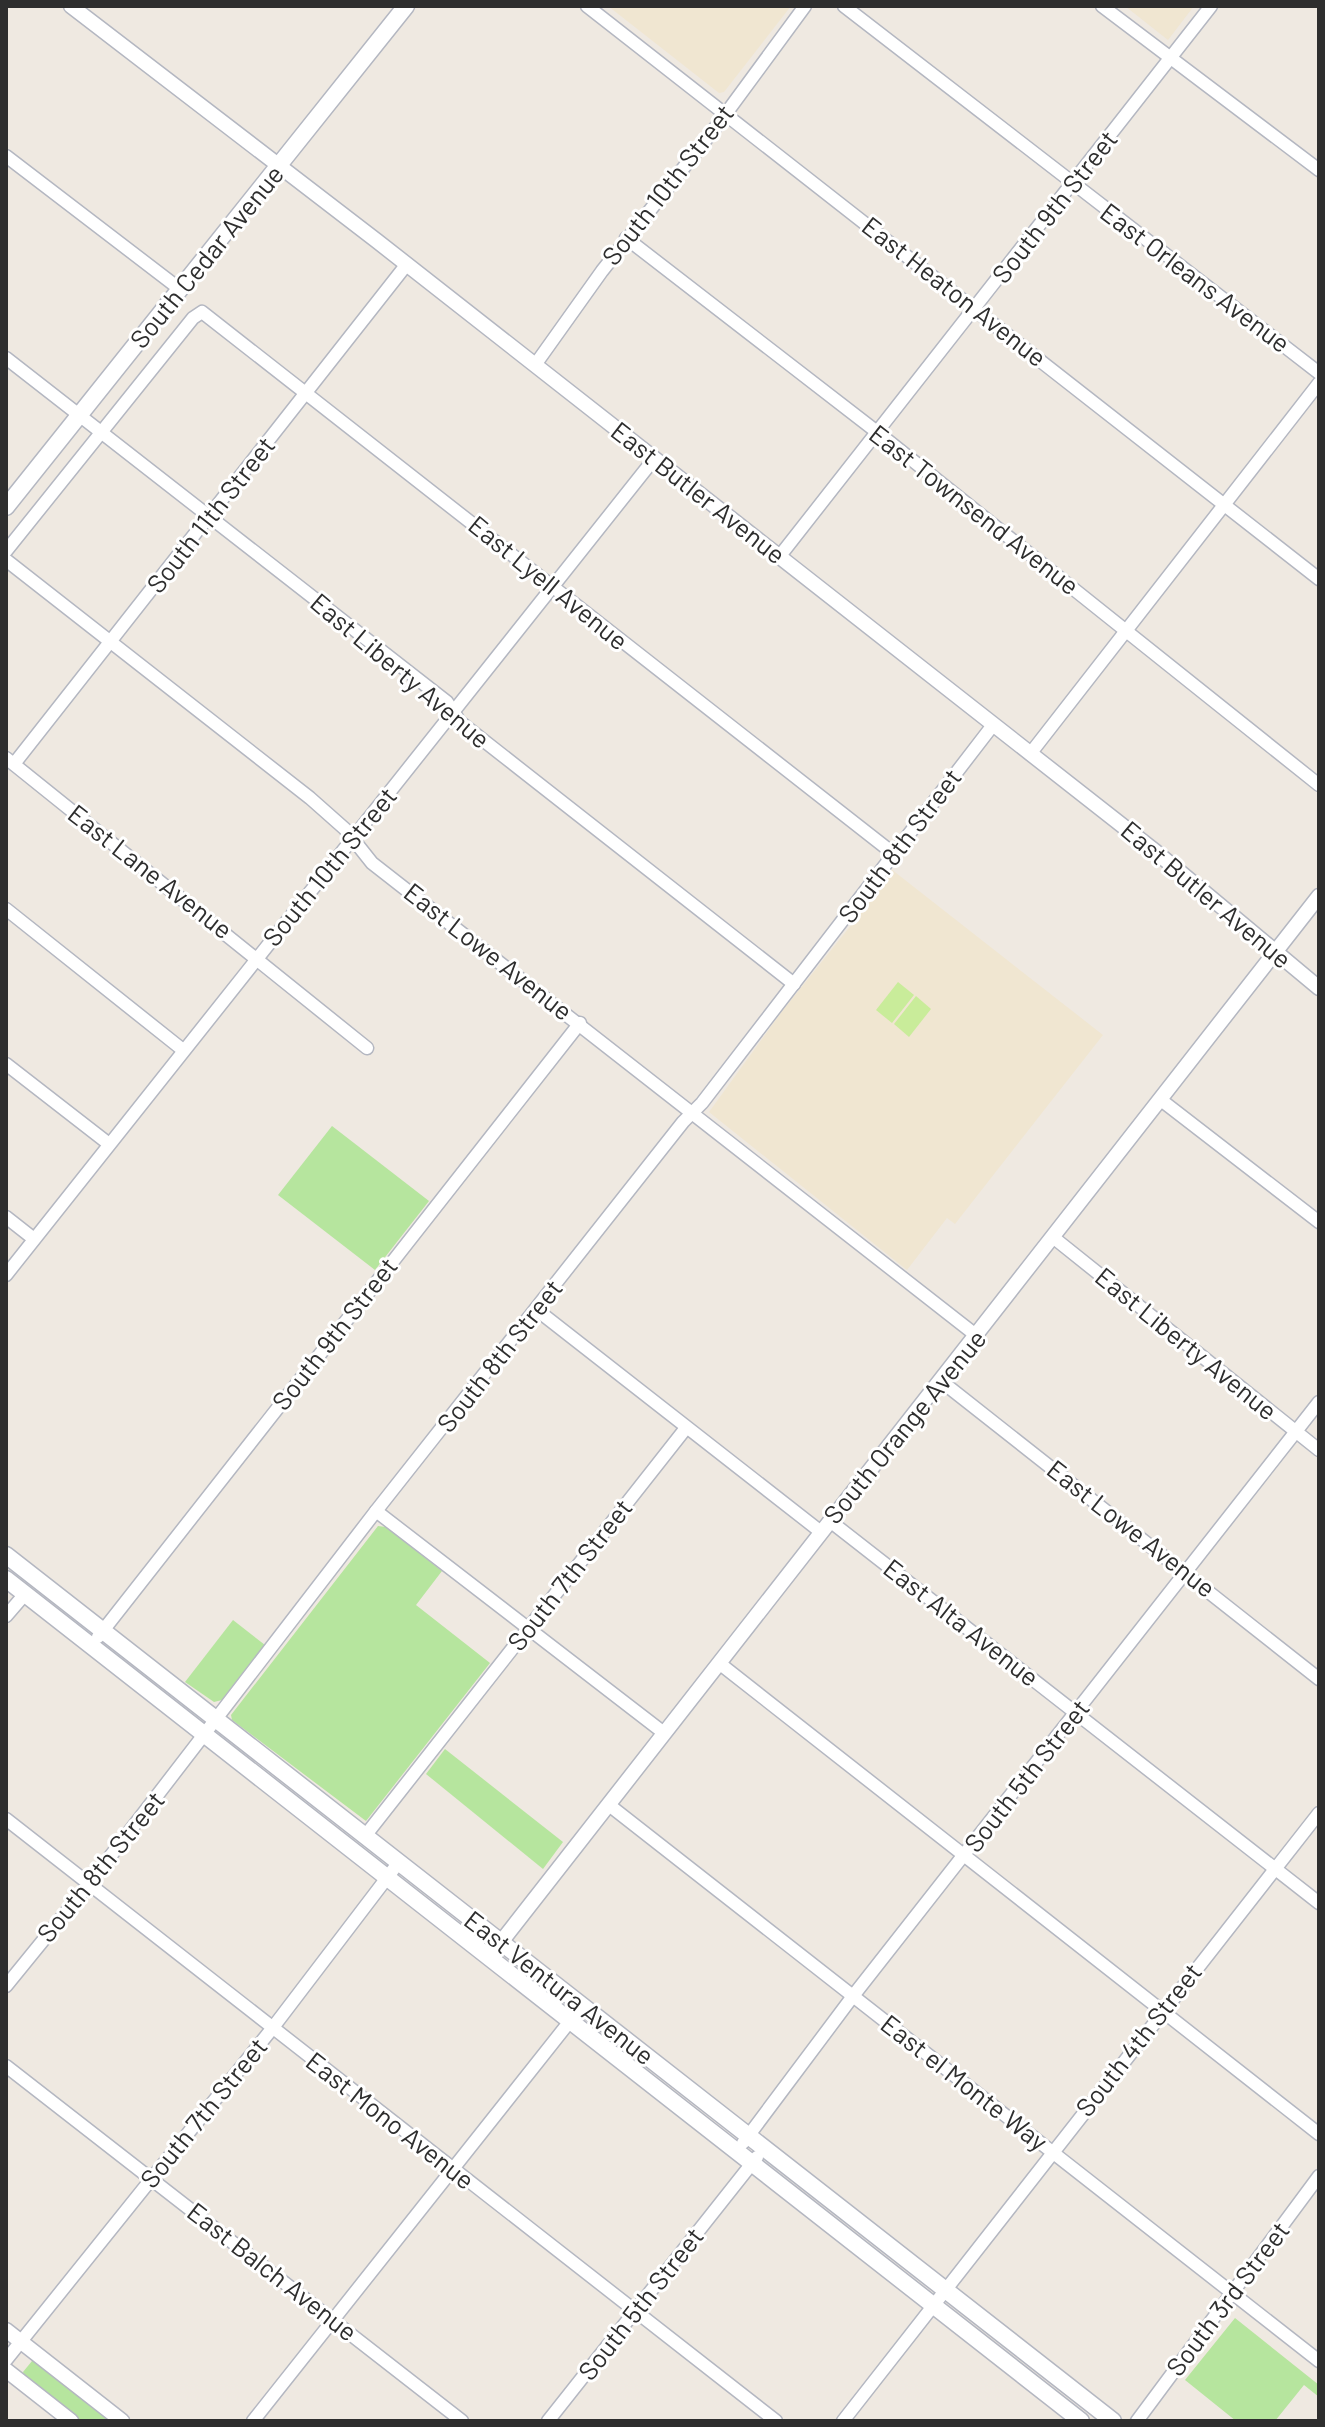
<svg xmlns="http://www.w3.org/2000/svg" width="1325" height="2427" font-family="Barlow,sans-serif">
  <rect width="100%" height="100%" fill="#efe9e1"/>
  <g fill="#f0e6d1">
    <path d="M608,6H791L724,92L719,93Z"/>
    <path d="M1125,6H1194L1168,40Z"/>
    <path d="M891,869L1103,1035L955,1224L947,1218L907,1270L709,1112L783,1010L881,888Z"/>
  </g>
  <g fill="#b6e59e">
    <path d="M332,1126L429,1201L375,1270L278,1195Z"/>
    <path d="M378,1526L386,1527L442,1571L416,1605L490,1663L366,1821L232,1720L231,1715Z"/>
    <path d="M233,1620L265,1645L222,1700L214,1702L185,1682Z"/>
    <path d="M445,1749L563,1842L543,1869L426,1774Z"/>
    <path d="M1235,2318L1319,2385V2397L1304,2385L1275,2421H1236L1185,2380Z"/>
    <path d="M32,2361H35L114,2421H79L25,2379L23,2372Z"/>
  </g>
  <g fill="#c9ec9a">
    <path d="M898,982L914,995L892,1023L876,1010Z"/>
    <path d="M916,996L931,1009L909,1037L894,1024Z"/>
  </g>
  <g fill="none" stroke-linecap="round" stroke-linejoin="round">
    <defs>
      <g id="minor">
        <path d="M587,6L1319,579"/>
        <path d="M844,6L1319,373"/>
        <path d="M1102,6L1319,170"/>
        <path d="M6,156L181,290"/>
        <path d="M626,238L877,432L1319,785"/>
        <path d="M6,358L447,702L460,722L794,984"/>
        <path d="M535,365L602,271L719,123L805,6"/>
        <path d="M6,551L193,318L202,312L894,854"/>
        <path d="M779,557L1211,6"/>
        <path d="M6,560L310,798L345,829L372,863L977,1336"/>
        <path d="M1030,754L1319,383"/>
        <path d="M6,758L367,1048"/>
        <path d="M14,764L407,264"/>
        <path d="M6,909L183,1050"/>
        <path d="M6,1064L109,1144"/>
        <path d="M1161,1100L1319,1222"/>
        <path d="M6,1217L34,1239"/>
        <path d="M1054,1238L1319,1450"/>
        <path d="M6,1275L654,459"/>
        <path d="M537,1310L821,1532"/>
        <path d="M941,1381L1319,1679"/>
        <path d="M376,1511L664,1733"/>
        <path d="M830,1521L1319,1903"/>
        <path d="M6,1616L25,1594"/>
        <path d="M98,1637L580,1023"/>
        <path d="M719,1663L1319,2134"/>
        <path d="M609,1805L1319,2361"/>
        <path d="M6,1819L776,2421"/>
        <path d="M365,1836L686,1428"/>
        <path d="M6,1986L89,1884L376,1511L683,1122L702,1103L993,725"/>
        <path d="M6,2066L462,2421"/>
        <path d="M743,2143L853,1996L1319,1402"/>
        <path d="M6,2360L271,2030L399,1862"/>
        <path d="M253,2421L582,2006"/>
        <path d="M548,2421L757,2157"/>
        <path d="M843,2421L1319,1813"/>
        <path d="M1137,2421L1319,2176"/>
      </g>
      <g id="tertiary">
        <path d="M71,6L377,241L1156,852L1319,988"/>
        <path d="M494,1951L1319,896"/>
        <path d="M6,2330L122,2421"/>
        <path d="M6,2370L71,2421"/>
      </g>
      <g id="secondary">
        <path d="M6,507L406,6"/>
        <path d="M6,1555L1113,2421"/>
        <path d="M6,1579L1081,2421"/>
      </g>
    </defs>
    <use href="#minor" stroke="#b4b7c1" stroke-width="15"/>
    <use href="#tertiary" stroke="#b4b7c1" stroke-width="17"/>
    <use href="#secondary" stroke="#b4b7c1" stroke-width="19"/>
    <use href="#minor" stroke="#fff" stroke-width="12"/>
    <use href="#tertiary" stroke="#fff" stroke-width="14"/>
    <use href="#secondary" stroke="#fff" stroke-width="16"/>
  </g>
  <g text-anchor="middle" stroke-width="6" stroke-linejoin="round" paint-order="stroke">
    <g font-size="26" fill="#2e2e2e" stroke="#fff">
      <text transform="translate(668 185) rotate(-52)" y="9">South 10th Street</text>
      <text transform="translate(1055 207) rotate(-52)" y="9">South 9th Street</text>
      <text transform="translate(207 257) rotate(-51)" y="9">South Cedar Avenue</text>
      <text transform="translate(1195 278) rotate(37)" y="9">East Orleans Avenue</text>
      <text transform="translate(954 292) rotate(38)" y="9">East Heaton Avenue</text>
      <text transform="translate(698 493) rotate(38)" y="9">East Butler Avenue</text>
      <text transform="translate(974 510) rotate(38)" y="9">East Townsend Avenue</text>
      <text transform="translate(211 515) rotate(-52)" y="9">South 11th Street</text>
      <text transform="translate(548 583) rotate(39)" y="9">East Lyell Avenue</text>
      <text transform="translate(400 671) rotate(40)" y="9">East Liberty Avenue</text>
      <text transform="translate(900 846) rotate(-53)" y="9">South 8th Street</text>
      <text transform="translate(330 867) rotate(-51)" y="9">South 10th Street</text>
      <text transform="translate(150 872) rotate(38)" y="9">East Lane Avenue</text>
      <text transform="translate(1206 895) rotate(40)" y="9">East Butler Avenue</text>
      <text transform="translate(488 952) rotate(38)" y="9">East Lowe Avenue</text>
      <text transform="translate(335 1334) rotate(-52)" y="9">South 9th Street</text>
      <text transform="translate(1186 1344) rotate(39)" y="9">East Liberty Avenue</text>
      <text transform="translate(500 1356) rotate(-52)" y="9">South 8th Street</text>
      <text transform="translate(905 1427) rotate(-51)" y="9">South Orange Avenue</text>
      <text transform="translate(1131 1529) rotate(38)" y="9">East Lowe Avenue</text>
      <text transform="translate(570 1575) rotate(-52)" y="9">South 7th Street</text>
      <text transform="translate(961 1623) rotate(38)" y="9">East Alta Avenue</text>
      <text transform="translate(1027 1776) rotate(-52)" y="9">South 5th Street</text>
      <text transform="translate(101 1867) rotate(-51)" y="9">South 8th Street</text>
      <text transform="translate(559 1988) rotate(38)" y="9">East Ventura Avenue</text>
      <text transform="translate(1139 2040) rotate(-52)" y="9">South 4th Street</text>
      <text transform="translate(964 2083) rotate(38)" y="9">East el Monte Way</text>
      <text transform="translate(204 2113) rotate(-51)" y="9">South 7th Street</text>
      <text transform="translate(390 2121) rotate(38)" y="9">East Mono Avenue</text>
      <text transform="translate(272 2272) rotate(38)" y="9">East Balch Avenue</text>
      <text transform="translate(1228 2299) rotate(-53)" y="9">South 3rd Street</text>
      <text transform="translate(641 2304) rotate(-52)" y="9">South 5th Street</text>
    </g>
  </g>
  <rect width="1325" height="2427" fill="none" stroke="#2e2e2e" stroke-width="16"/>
</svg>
